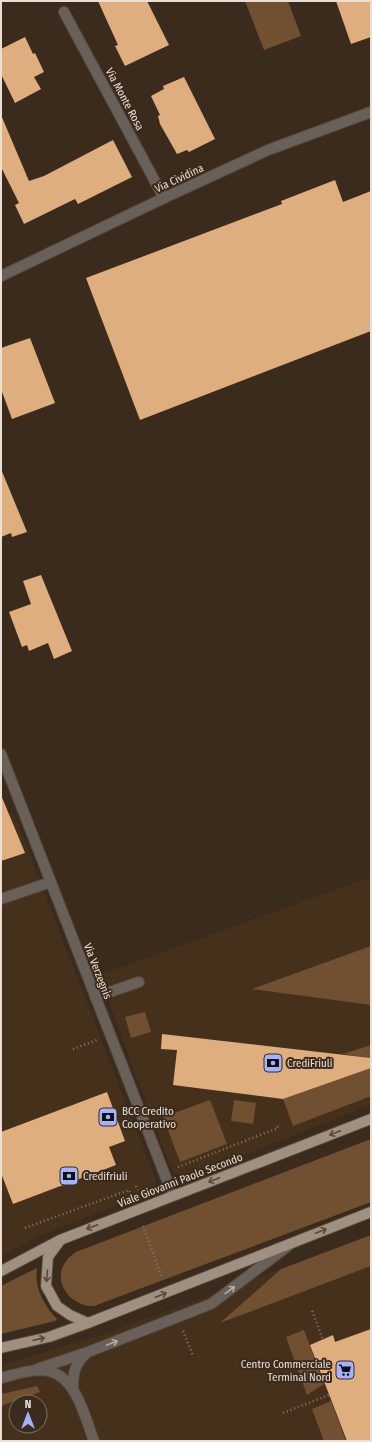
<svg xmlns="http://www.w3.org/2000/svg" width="372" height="1442" font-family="'Fira Sans Condensed',sans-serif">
  <rect width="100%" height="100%" fill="#3b2b1c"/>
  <g fill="#45301c" fill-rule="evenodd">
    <path d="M13,812L156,1181L153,1188L148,1193L37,1237L1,1256V816Z"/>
    <path d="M371,877V1105L188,1177L176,1175L168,1161L99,975Z"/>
    <path d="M371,1266V1441H1V1406L40,1391L37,1386L1,1394V1365L96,1337L281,1269L221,1323ZM16,1402H40V1426H16Z"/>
  </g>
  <g fill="#705030">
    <path d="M245,1H288L301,36L264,50Z"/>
    <path d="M371,946V1005L252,989Z"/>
    <path d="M145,1012L151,1032L131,1038L125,1017Z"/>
    <path d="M371,1045V1058L343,1054Z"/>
    <path d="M371,1068V1096L293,1126L283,1099Z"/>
    <path d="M210,1100L227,1144L180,1162L163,1117Z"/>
    <path d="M234,1100L256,1103L253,1124L231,1121Z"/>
    <path d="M371,1139V1202L94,1306C71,1307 50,1281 67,1260C69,1257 73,1254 76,1252Z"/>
    <path d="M371,1235V1266L220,1323L281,1269Z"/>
    <path d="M37,1268C34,1288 44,1305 57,1319L55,1321L1,1334V1286Z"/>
    <path d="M304,1330L324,1384L307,1395L286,1337Z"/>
    <path d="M37,1386L40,1392L1,1406V1394Z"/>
    <path d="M331,1401L346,1441H324L312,1409Z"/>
  </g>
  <g fill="#dfae7e">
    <path d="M98,1H147L169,45L125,66L115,46L118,45Z"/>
    <path d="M336,1H371V37L351,44Z"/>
    <path d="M25,37L33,54L35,53L44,72L34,77L41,89L15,103L1,74V49Z"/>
    <path d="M184,77L215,139L189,152L187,150L177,154L160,124L158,116L160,115L151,96L164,89L163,86Z"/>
    <path d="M1,115L29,181L44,176L113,140L132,177L78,204L75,199L24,224L15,205L19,203L1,167Z"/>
    <path d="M335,180L343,202L371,191V331L140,420L86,278L282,204L281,201Z"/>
    <path d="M30,338L55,403L12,419L1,389V348Z"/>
    <path d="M1,469L27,532L12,537L11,533L1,537Z"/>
    <path d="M41,575L72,651L54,659L48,643L29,651L27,645L22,647L9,612L31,604L23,581Z"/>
    <path d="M1,795L25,853L1,861Z"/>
    <path d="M162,1034L371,1058V1068L283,1099L173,1085L177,1050L161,1049Z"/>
    <path d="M107,1092L125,1141L109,1147L116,1165L13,1204L1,1173V1132Z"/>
    <path d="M371,1329V1441H347L310,1345L333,1335L335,1342Z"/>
  </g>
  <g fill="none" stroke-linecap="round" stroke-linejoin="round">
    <defs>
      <g id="minor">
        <path d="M64,12L164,198"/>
        <path d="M1,276L164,198L268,150L371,112"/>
        <path d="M1,754L173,1196"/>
        <path d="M1,899L51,882"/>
        <path d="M95,997L139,982"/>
        <path d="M37,1369L85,1353"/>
        <path d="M1,1378C16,1374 34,1368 49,1371C77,1378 85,1418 94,1441"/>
        <path d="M73,1388C73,1372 75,1363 88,1352L211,1304L288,1246"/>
      </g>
      <g id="major">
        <path d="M59,1242L48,1257L46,1286L57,1306L70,1315L88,1323"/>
        <path d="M1,1271L60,1240L371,1119"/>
        <path d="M1,1348L49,1337L88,1323L371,1212"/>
      </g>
    </defs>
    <use href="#minor" stroke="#57483a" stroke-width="12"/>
    <use href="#major" stroke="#57483a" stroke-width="12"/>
    <g stroke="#887a6e" stroke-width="2.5" stroke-dasharray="1 3" stroke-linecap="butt">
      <path d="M73,1049L97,1040"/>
      <path d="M178,1167L278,1128L277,1125"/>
      <path d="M136,1186L138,1190"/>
      <path d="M143,1226L162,1278"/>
      <path d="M25,1228L129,1190L132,1197"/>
      <path d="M312,1311L323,1340"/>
      <path d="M183,1331L193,1356"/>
      <path d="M283,1413L329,1395"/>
    </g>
    <use href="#minor" stroke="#686059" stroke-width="10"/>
    <use href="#major" stroke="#a09081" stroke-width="10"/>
  </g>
  <defs><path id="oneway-shaft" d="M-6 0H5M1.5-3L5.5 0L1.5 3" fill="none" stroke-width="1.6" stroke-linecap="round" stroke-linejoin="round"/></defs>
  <g stroke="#59493a">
    <use href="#oneway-shaft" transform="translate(335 1133) rotate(159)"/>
    <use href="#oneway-shaft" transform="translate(214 1180) rotate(159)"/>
    <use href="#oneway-shaft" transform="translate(92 1227) rotate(159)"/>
    <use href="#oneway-shaft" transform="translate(321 1231) rotate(-21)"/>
    <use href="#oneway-shaft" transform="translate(47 1276) rotate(94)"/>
    <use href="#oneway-shaft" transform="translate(161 1295) rotate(-21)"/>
    <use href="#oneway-shaft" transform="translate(39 1339) rotate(-13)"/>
  </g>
  <g stroke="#b6aca4">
    <use href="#oneway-shaft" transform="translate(230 1290) rotate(-37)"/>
    <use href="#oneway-shaft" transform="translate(112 1343) rotate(-21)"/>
  </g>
  <defs>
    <symbol id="bank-square" viewBox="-11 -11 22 22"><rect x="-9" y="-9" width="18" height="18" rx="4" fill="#a3b2fd" stroke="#3b2b1c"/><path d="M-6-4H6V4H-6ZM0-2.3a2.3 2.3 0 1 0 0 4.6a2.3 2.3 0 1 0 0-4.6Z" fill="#111"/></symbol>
    <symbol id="supermarket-square" viewBox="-11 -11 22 22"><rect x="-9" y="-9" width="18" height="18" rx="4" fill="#a3b2fd" stroke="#3b2b1c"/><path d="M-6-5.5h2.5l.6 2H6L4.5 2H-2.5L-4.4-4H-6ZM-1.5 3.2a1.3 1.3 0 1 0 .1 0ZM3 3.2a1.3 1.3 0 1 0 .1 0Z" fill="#111"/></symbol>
  </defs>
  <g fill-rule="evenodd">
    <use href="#bank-square" x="262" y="1052" width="22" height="22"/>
    <use href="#bank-square" x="97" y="1106" width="22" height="22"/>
    <use href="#bank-square" x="58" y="1165" width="22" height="22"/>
    <use href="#supermarket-square" x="334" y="1359" width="22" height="22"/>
  </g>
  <g text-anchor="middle" stroke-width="4" stroke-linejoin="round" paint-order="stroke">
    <g font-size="11" fill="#eadfd6" stroke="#3b2b1c">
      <text transform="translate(125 99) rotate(62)" y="4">Via Monte Rosa</text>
      <text transform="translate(179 178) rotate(-25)" y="4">Via Cividina</text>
      <text transform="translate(98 971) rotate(69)" y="4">Via Verzegnis</text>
      <text transform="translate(180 1180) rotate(-21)" y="4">Viale Giovanni Paolo Secondo</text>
    </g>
    <g font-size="11" fill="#eadfd6" stroke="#3b2b1c" text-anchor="start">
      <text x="287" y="1067">CrediFriuli</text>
      <text x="122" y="1115">BCC Credito<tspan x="122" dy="13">Cooperativo</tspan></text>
      <text x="83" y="1180">Credifriuli</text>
      <text x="331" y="1368" text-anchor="end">Centro Commerciale<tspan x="331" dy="13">Terminal Nord</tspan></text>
    </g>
  </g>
  <rect width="372" height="1442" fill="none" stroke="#eadfd6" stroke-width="4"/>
  <g transform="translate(28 1414)"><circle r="19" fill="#3b2b1c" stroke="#817366"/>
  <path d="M0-3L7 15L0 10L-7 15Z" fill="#a3b2fd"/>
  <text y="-6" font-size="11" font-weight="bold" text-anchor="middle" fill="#eadfd6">N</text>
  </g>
</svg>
